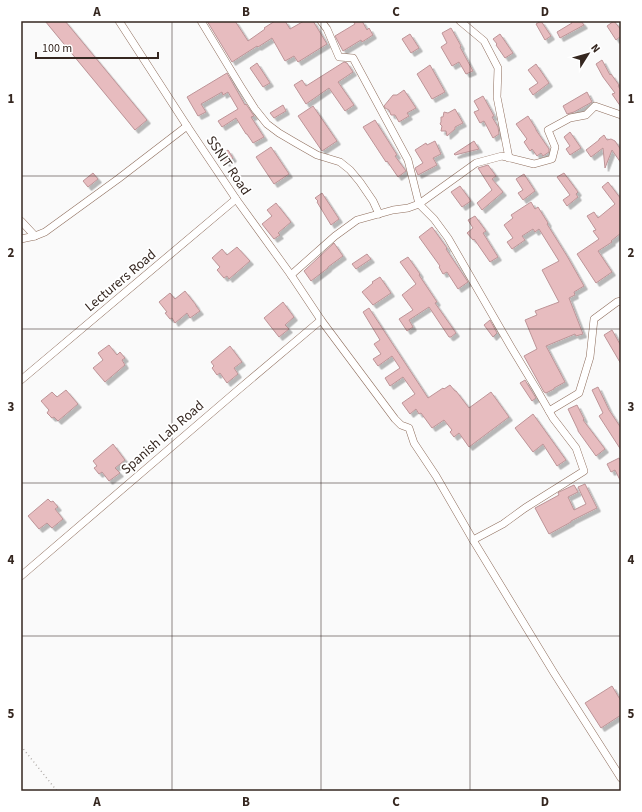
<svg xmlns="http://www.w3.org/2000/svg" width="642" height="812" font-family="'Source Sans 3',sans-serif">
  <defs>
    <filter id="shadow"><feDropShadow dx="3.5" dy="3.5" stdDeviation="0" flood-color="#0004"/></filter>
  </defs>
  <rect width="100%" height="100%" fill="#fafafa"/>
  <g fill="#e7bcbf" stroke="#bd9497" filter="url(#shadow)">
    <path d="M45,21H65L147,120L135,130Z"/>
    <path d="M207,21H235L248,41L265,29L264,28L275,21H285L290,29L304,21H313L327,44L298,62L294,56L285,61L272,38L258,47L257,46L232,62Z"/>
    <path d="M353,21H362L367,30L369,28L373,35L362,42L361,40L343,51L335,36L355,24Z"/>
    <path d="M541,21L551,36L545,40L536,24Z"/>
    <path d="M571,21H581L584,25L560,38L557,32L572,23Z"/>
    <path d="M614,21L621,30V36L616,40L607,26Z"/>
    <path d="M451,28L461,46L460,47L473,71L466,74L459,62L452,66L441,47L447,43L442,33Z"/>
    <path d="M410,34L419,48L411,53L402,39Z"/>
    <path d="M500,34L513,53L505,58L496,45L497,44L493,39Z"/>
    <path d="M602,60L610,75L611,74L619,85L618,86L620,89L621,88V107L612,94L615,93L603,77L596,64Z"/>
    <path d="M344,62L347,63L353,72L338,82L354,105L345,111L329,88L306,104L294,85L302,80L306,86Z"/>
    <path d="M257,63L270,83L263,87L250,68Z"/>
    <path d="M536,64L549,83L533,95L529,89L538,83L528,70Z"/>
    <path d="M430,65L445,92L432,99L417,74Z"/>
    <path d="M227,73L245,105L246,104L254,116L251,117L264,137L253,143L247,134H246L236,118L222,127L218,121L238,109L228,92L223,95L222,92L201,104L206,112L198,116L187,97Z"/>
    <path d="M404,90L416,108L407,113L409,116L399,122L395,115H391L389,110L385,108L384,106L393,95H397Z"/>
    <path d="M587,92L592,102L574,112L567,114L563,106Z"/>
    <path d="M483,96L494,116L492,117L498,127L499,134L493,138L484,121L480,123L474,112L479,110L474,101Z"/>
    <path d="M283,105L286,111L274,118L270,113Z"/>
    <path d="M313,106L337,141L322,151L298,116Z"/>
    <path d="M455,109L463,123L455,127V129L447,136L446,131H441L442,126L440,124L441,122V117H443L444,112L448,113Z"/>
    <path d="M528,116L536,129V130L549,149V152L543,156L541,153L537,156L532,149L530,151L524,142L527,139L516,124Z"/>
    <path d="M375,120L397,155L395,156L406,171L398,177L387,161L386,162L363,127Z"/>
    <path d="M570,132L581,148L570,155L566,149L570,146L564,137Z"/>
    <path d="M604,135L607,140L611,139L615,141L621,150V163L612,150L605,168L603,148L591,157L586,150L599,140V139Z"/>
    <path d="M435,141L441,154L433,158L437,165L418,175L415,168L423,163L415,150L426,143L427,145Z"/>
    <path d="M474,141L479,149L455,155L454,154Z"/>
    <path d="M271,147L289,174L274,184L256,157Z"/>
    <path d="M228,150L233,158L226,163L221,155Z"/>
    <path d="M488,165L496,176L492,179L503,192L482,210L477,203L492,190L478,168Z"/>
    <path d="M93,173L98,179L88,187L83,181Z"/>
    <path d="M564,173L578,192L576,194L578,197L567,206L563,200L570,195L557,177Z"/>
    <path d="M524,174L535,191L523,200L518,193L523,190L516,179Z"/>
    <path d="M608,182L621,199V233L611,241L612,242L598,251L612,272L596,283L577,254L599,239L593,231L596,230L587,216L594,212L598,218L615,204L602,187Z"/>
    <path d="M460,186L471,201L462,207L451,192Z"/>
    <path d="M322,193L339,219L331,225L317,202L318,201L315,198Z"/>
    <path d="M531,202L535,209L538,207L548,223L547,224L567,256L584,286L574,292L575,295L569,298L583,334L576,336L575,334L546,346L565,382L554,388V389L546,393L544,392L524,356L537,349L525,320L537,315L535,311L559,302L542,270L559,261L539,229L535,232L533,229L522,236L525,240L512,249L507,242L513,238L504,225L513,218L511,215Z"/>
    <path d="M276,203L291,222L278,233L280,235L274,239L262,224L272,216L267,210Z"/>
    <path d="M475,216L486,231L483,233L498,257L490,262L474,239L473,240L467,233L473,228L468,220Z"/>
    <path d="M432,227L447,248L446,249L468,282L458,289L447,272L443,274L439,267L440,266L419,237Z"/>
    <path d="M334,243L343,256L328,267V268L311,281L304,271Z"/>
    <path d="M237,247L250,261L229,279L227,276L224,278L217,270L220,267L212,258L222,249L227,255Z"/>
    <path d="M367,254L371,259L356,269L352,264Z"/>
    <path d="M408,257L420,274L419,275L437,302L435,303L456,333L451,337H449L429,307L409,320L413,327L407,331L399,319L413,310L402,295L416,284L400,262Z"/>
    <path d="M380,277L391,293L373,305L362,292L373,283L372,282Z"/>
    <path d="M185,291L196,305V306L200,311L190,318L187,313L175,323L172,318L170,319L165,313L167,312L159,302L170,293L175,299Z"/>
    <path d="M283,302L294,317L285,325L289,329L279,337L264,318Z"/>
    <path d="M369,308L428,398L443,388L444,389L450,385L455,391H456L469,408L491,392L509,417L469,447L459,433L454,437L450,432L452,430L444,420L432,428L421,413L419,414L416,409L410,414L402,403L415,394L403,377L390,386L385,378L400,368L392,356L378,366L373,359L381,354L374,344L380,340L363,312Z"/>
    <path d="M490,320L497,333L493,337L484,325Z"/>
    <path d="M612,330L621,346V364L604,335Z"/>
    <path d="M109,345L117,355L120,352L125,358L122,360L125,365L105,382L93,368L103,360L98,353Z"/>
    <path d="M230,346L242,362L234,368L238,374L227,383L220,373L217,375L212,368L214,366L211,362Z"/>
    <path d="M525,380L536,398L532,401L520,383Z"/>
    <path d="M598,387L609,410L621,428V450L599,416L603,413L592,390Z"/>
    <path d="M66,390L78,404L58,421L54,417L52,418L47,413L49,410L41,401L52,392L57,397Z"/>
    <path d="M577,405L584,419L583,420L605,449L596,456L578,431V430L568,409Z"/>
    <path d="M533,414L566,460L557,466L543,444L533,452L515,428Z"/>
    <path d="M113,444L125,460L115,468L120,473L109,481L102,472L99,474L94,468L97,466L93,461Z"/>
    <path d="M619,458L621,462V482L615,470L611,472L607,464Z"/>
    <path d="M585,484L597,508L571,521V522L549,534L535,508L559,495L558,493L559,492L574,485L578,492L568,497L574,510L586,504L578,487Z"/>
    <path d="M48,499L51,502L53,501L58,507L55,509L63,519L52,528L47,523L39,529L28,516Z"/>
    <path d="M612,686L621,701V715L601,728L585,703Z"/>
  </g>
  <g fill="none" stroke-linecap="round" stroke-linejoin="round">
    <defs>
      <g id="minor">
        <path d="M119,21L187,126L236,199L291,275L321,320L395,419L401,425L409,428L414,443L436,476L473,540L554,673L621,778"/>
        <path d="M201,21L241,87L255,109L267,124L279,133L296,143L317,155L340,162L350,170L360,182L373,201L379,214"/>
        <path d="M321,21L327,29L339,57L353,58L408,160L419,204L434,219L448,238L511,347L537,390L553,418L576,448L584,471L525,508L503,524L473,540"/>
        <path d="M460,21L484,41L498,68L497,97L509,158"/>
        <path d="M21,221L35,236"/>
        <path d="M21,239L35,236L45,232L118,179L187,126"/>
        <path d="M291,275L335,236L357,220L393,210L408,208L419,204L476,163L502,156L534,164L552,159L555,147L548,130L570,118L586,115L595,106L621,115"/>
        <path d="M21,380L236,199"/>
        <path d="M549,411L579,393L590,357L594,319L617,302L621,301"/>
        <path d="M21,576L238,390L321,320"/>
      </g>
    </defs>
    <use href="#minor" stroke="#8f6e5d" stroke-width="8"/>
    <path stroke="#b0aba8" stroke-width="1.5" stroke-dasharray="1 3" stroke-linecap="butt" d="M21,746L57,791"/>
    <use href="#minor" stroke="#fff" stroke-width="7"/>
  </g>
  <path fill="none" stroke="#352720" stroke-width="1" stroke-opacity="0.55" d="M172,21V791M321,21V791M470,21V791M21,176H621M21,329H621M21,483H621M21,636H621"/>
  <g text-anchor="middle" stroke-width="3.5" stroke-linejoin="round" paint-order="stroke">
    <g font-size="14" fill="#352720" stroke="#fff">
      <text transform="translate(229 165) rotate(56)" y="5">SSNIT Road</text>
      <text transform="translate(120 280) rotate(-40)" y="5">Lecturers Road</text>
      <text transform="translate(162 437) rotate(-41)" y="5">Spanish Lab Road</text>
    </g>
  </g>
  <rect width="642" height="812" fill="none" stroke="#ffffff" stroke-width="44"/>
  <g transform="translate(588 54) rotate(53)" stroke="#ffffff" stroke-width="3" paint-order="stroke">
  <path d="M0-3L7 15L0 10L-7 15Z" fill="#352720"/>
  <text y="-6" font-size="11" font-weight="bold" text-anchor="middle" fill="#352720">N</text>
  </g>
  <path d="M36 52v6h122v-6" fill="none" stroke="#352720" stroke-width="2"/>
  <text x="42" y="52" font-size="12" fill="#352720" stroke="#ffffff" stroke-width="3" paint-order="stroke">100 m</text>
  <rect x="22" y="22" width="598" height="768" fill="none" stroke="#352720" stroke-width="1.5"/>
  <g font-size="13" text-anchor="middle" font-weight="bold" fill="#352720">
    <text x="97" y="16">A</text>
    <text x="246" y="16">B</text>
    <text x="396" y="16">C</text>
    <text x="545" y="16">D</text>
    <text x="11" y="103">1</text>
    <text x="631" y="103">1</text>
    <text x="11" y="257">2</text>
    <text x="631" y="257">2</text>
    <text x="11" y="411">3</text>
    <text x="631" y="411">3</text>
    <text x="11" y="564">4</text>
    <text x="631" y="564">4</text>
    <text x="11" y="718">5</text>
    <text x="631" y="718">5</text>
    <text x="97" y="806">A</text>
    <text x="246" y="806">B</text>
    <text x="396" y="806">C</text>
    <text x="545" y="806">D</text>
  </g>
</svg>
